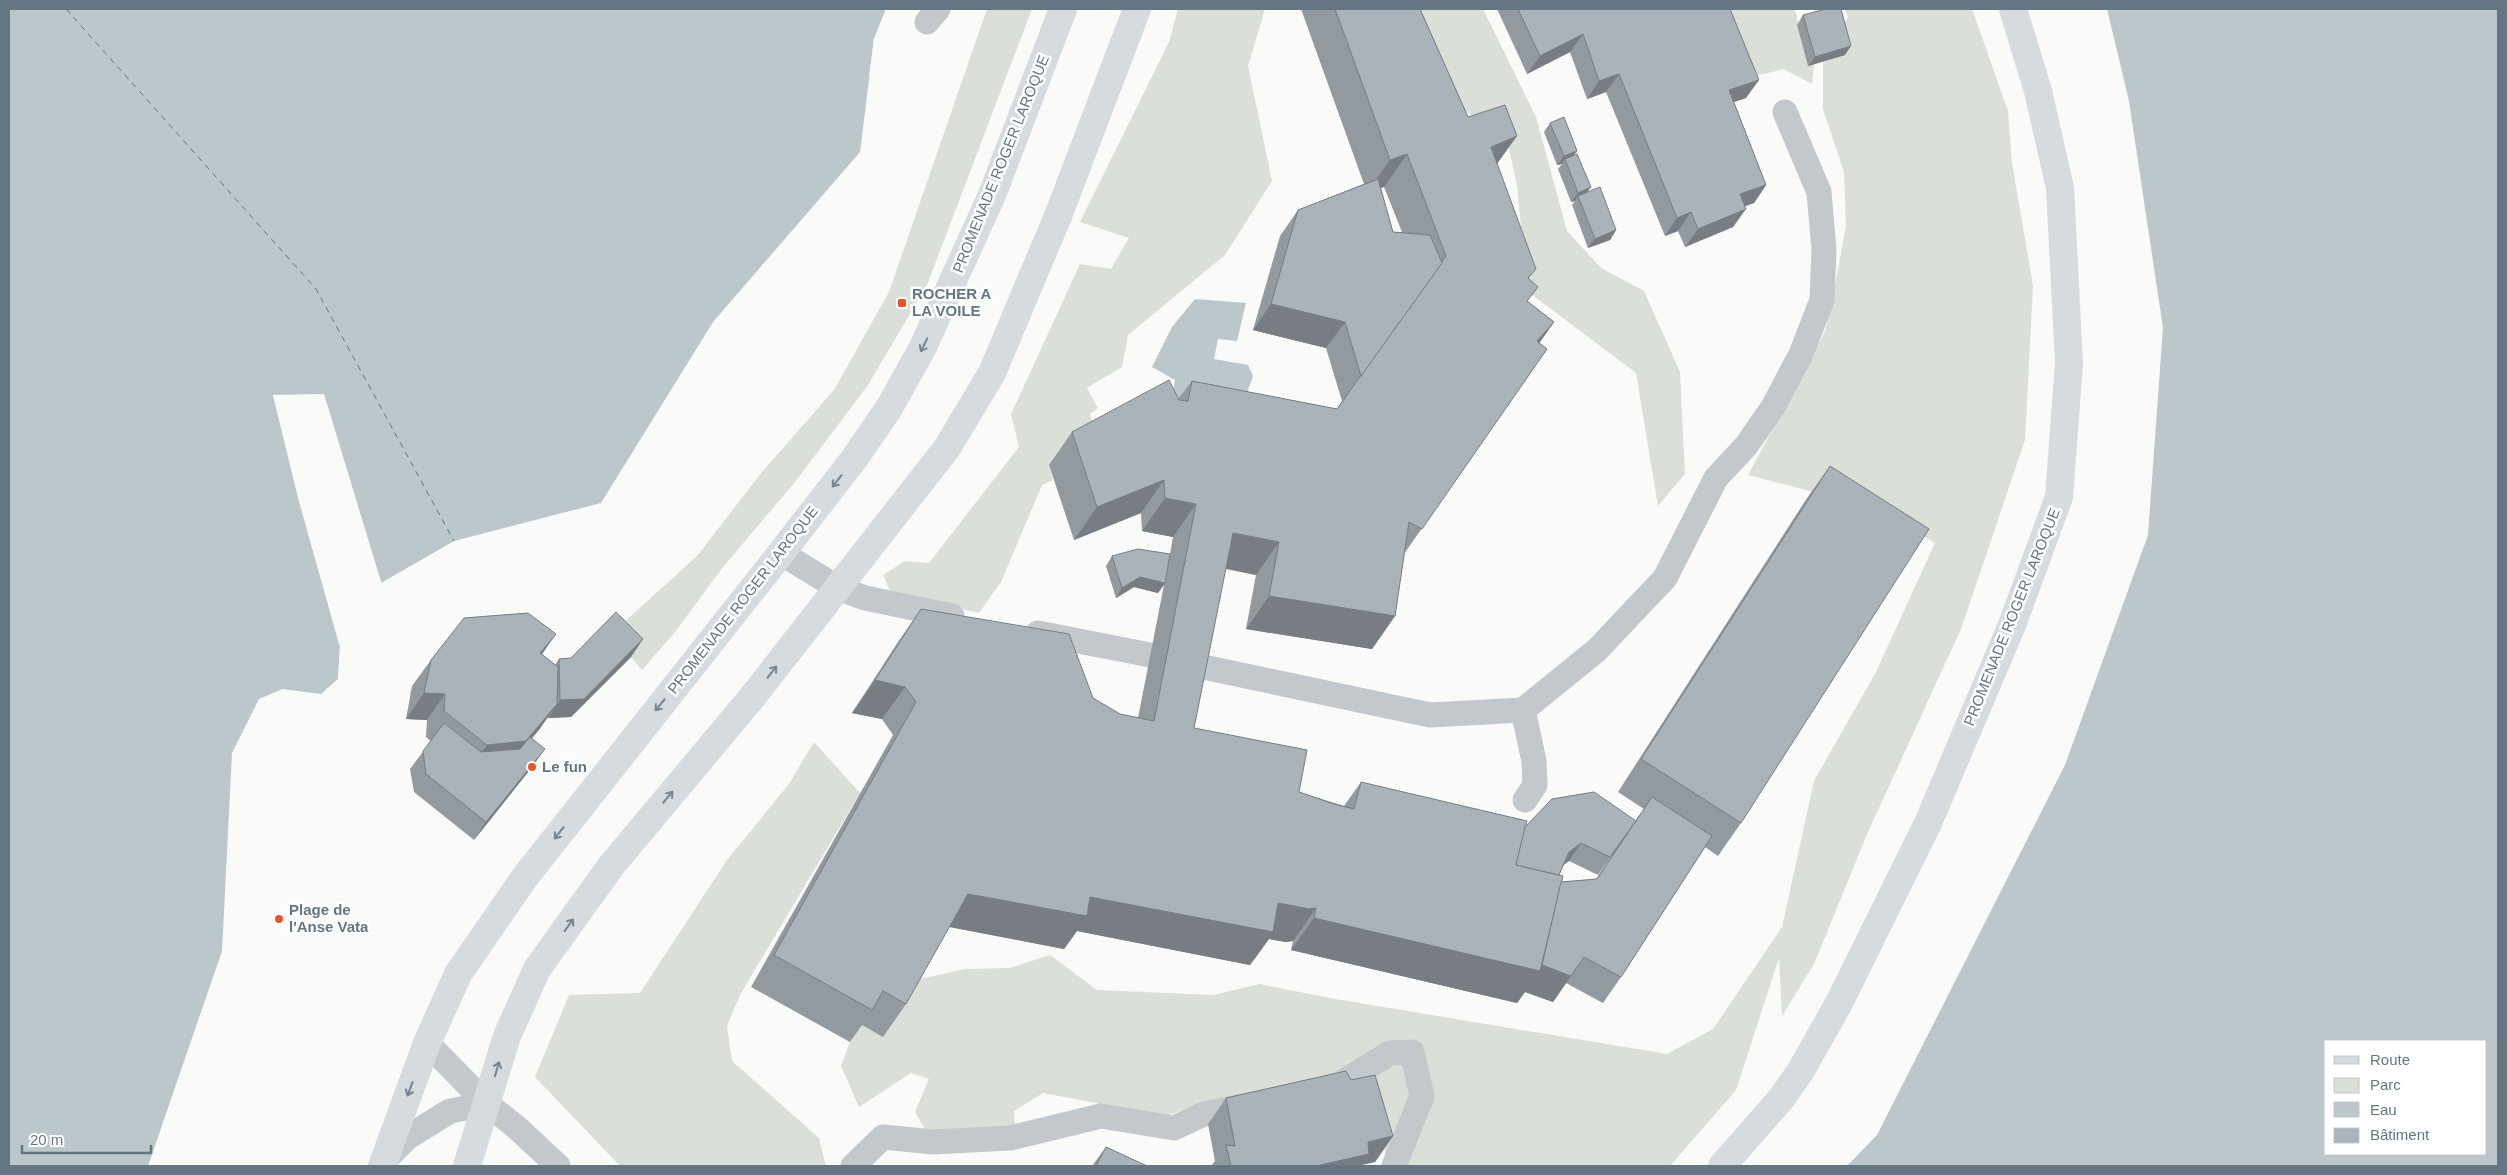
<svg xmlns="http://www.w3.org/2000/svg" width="2507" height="1175" font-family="Arial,sans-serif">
  <rect width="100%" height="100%" fill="#fafaf8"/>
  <g fill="#dadfd7">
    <path d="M987,9H1032L927,285L868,385L795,482L723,567L675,632L642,670L631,657L621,625L697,556L762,472L834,390L889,292Z"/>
    <path d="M1178,9H1265L1248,66L1272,181L1225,255L1128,335L1122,367L1087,388L1098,408L1090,414L1098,439L1049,465L1053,480L1042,485L1001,582L979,613L891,593L883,575L905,561L929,563L1019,447L1011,414L1080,264L1111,269L1129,238L1080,222L1169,42Z"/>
    <path d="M1414,9H1483L1536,117L1567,231L1601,268L1644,291L1680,372L1685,474L1658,506L1636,373L1527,291L1517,185L1506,136L1449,101Z"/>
    <path d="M1709,9H1795L1799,26L1816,51L1812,84L1784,69L1738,80Z"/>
    <path d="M1845,9H1972L2008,111L2012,163L2033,286L2025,440L1961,629L1868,832L1814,964L1782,1016L1779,958L1736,1090L1670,1166H1386L1383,1131L1223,1098L1165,1116L1043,1093L1014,1111L1015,1130L929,1136L915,1112L929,1079L911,1073L859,1107L841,1066L850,1042L860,1024L915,980L965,969L1010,968L1050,955L1097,990L1214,995L1259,984L1341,1000L1667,1054L1713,1029L1782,927L1814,781L1876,672L1935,543L1824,477L1817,493L1748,475L1825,332L1832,302L1846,226L1844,172L1823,109V61L1848,17Z"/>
    <path d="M814,742L860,793L740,995L727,1026L732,1061L819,1138L826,1166H620L535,1077L569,995L640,993L727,860L789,784Z"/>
  </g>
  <g fill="#bbc7cb" fill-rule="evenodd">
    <path d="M9,9H886L874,39L860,152L713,322L601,503L454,541L381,583L324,395H273L299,501L340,647L338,679L321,694L282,689L259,699L232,753L222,951L148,1166H9Z"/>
    <path d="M2107,9H2498V1166H1847L1877,1135L2065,765L2148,535L2163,328L2129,101ZM2326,1041H2486V1154H2326Z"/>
    <path d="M1195,299L1246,303L1237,341L1218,339L1214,359L1248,365L1253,376L1246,396L1169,413L1175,380L1152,367L1172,327Z"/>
  </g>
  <g fill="#fafaf8">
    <path d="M886,9H889L876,39L872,72L869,77L874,39Z"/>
    <path d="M324,394L382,585L379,584L322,397L276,398L302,501L342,647L340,680L338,679L340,647L299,501L273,395Z"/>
  </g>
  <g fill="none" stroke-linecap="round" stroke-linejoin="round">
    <path stroke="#60757c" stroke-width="1" stroke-dasharray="6 5" stroke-linecap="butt" d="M66,9L316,289L454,541"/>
    <g stroke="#c3c8cc" stroke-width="25">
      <path d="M927,22L938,9"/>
      <path d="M781,553L838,588L865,598L952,616"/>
      <path d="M1038,633L1150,655"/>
      <path d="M1189,664L1430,715L1523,710L1597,650L1665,578L1716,478L1746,446L1773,407L1801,354L1822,300L1824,250L1819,192L1785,112"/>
      <path d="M1523,710L1534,761L1535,785L1525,800"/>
      <path d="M427,1043L487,1104L515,1126L558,1166"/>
      <path d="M1320,1091L1333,1088L1390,1053L1412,1052L1422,1096L1394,1166"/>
      <path d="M383,1162L408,1137L450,1111L487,1104"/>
      <path d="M853,1166L883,1137L933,1142L1010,1138L1101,1116L1174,1128L1204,1114L1249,1105"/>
    </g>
    <g stroke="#d6dbdf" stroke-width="28">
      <path d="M382,1166L427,1043L458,974L525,877L781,553L854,459L889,408L922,349L992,195L1063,9"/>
      <path d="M467,1166L507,1036L537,969L611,866L754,695L947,448L992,373L1058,216L1137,9"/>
      <path d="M1722,1166L1781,1099L1800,1072L1839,1003L1928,823L2012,625L2059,497L2069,363L2060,188L2038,91L2013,9"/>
    </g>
  </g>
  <g fill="#929a9f" fill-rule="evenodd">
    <path d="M1301,9H1420L1468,117L1497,163L1529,279L1538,287L1527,301L1554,322L1539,343L1547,349L1404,554L1395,616L1372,649L1246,629L1256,575L1225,569L1194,728L1299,792L1344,806L1361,782L1525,827L1635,821L1644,809L1618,792L1807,498L1830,466L1741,823L1718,856L1705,847L1621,977L1603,1003L1566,983L1553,1002L1525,992L1517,1003L1291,950L1293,941L1286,942L1269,939L1250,965L1077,931L1064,949L949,927L906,1004L883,1037L862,1025L850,1042L751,987L893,735L882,719L852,713L898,642L921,609L1093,698L1120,714L1138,718L1164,585L1158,593L1134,587L1116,598L1106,566L1112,556L1170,554L1173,537L1142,531L1141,513L1074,540L1049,465L1072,432L1178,399L1192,381L1337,409L1342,401L1326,348L1253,330L1280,236L1298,210L1364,184ZM1384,187L1402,232H1393L1381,188ZM1615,851L1596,879L1561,882L1559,875L1563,865L1569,861L1598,875Z"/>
    <path d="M1497,9H1730L1746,98L1734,102L1766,185L1754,203L1745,206L1733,227L1685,247L1678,231L1665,236L1606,92L1587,99L1570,52L1527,74Z"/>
    <path d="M1803,15L1845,55L1808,66L1797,25Z"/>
    <path d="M1550,123L1577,151L1574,155L1587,193L1616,230L1610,240L1588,248L1572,205L1575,201L1571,202L1558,169L1562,164L1557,165L1544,132Z"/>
    <path d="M542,654L555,665L559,659L631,657L571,717L548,718V717L532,738V767L474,840L414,792L410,769L431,741L426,737L427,720L406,719L412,686L431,660Z"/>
    <path d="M1351,1080L1393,1136L1375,1162L1361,1165V1166H1211L1215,1161L1208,1124L1226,1098Z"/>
    <path d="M1106,1147L1147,1166H1092Z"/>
  </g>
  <g fill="#777d82">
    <path d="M1583,34L1570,52L1527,74L1540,56Z"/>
    <path d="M1851,46L1845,55L1808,66L1815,57Z"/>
    <path d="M1619,74L1606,92L1587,99L1599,81Z"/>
    <path d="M1759,80L1746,98L1716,108L1729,90Z"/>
    <path d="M1517,136L1494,168L1491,147Z"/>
    <path d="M1577,151L1570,160L1565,159L1562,164L1557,165L1564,156Z"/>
    <path d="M1407,154L1384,187L1367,192L1390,160Z"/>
    <path d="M1766,185L1754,203L1728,212L1740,194Z"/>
    <path d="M1591,187L1584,197L1578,196L1575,201L1571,202L1578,193Z"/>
    <path d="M1746,209L1733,227L1685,247L1698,229Z"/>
    <path d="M1691,212L1678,231L1665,236L1677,218Z"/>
    <path d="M1616,230L1610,240L1588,248L1595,239Z"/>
    <path d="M1271,304L1345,322L1326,348L1253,330Z"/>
    <path d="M1554,322L1531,355L1537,341Z"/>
    <path d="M1164,480L1141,513L1074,540L1097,507Z"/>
    <path d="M1165,498L1196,504L1173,537L1142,531Z"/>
    <path d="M1233,533L1279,542L1256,575L1210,565Z"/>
    <path d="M1140,577L1165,583L1158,593L1134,587L1116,598L1122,588Z"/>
    <path d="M1269,596L1395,616L1372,649L1246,629Z"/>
    <path d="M556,634L538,660L540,653Z"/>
    <path d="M643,639L631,657L571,717L548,718L560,700Z"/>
    <path d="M875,680L905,687L882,719L852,713Z"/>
    <path d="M424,693L445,694L427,720L406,719Z"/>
    <path d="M557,704L539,730L507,767L468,771L487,745Z"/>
    <path d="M545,749L532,767L474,840L486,822Z"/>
    <path d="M1581,843L1569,861L1556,871L1569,852Z"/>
    <path d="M968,894L1090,897L1278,903L1316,908L1293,941L1286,942L1269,939L1250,965L1077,931L1064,949L945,926Z"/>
    <path d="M1314,918L1539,964L1571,976L1553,1002L1525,992L1517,1003L1291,950Z"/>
    <path d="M1393,1136L1375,1162L1361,1165V1166H1316L1368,1142Z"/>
  </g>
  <g fill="#aab3b9" stroke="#777d82">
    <path d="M1335,9H1420L1468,117L1505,105L1517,136L1491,147L1536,269L1528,278L1538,287L1527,301L1554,322L1537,341L1547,349L1422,529L1409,522L1395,616L1269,596L1279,542L1233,533L1194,728L1307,750L1299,792L1334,804L1354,809L1361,782L1527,821L1516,865L1563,876L1540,971L1314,918L1316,908L1309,909L1278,903L1273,932L1090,897L1087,916L968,894L906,1004L883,991L872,1010L774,955L916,702L905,687L875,680L921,609L1069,634L1093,698L1120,714L1154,721L1196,504L1165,498L1164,480L1097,507L1072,432L1169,380L1179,400L1188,401L1192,381L1337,409L1446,256L1407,154L1390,160Z"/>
    <path d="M1518,9H1730L1759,80L1729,90L1766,185L1740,194L1746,209L1698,229L1691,212L1677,218L1619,74L1599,81L1583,34L1540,56Z"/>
    <path d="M1826,9H1841L1851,46L1815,57L1803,15Z"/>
    <path d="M1564,117L1577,151L1564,156L1550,123Z"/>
    <path d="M1577,154L1591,187L1578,193L1565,159Z"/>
    <path d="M1378,179L1393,232L1430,235L1442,263L1361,376L1345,322L1271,304L1298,210Z"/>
    <path d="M1600,187L1616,230L1595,239L1578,196Z"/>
    <path d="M1830,466L1929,529L1741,823L1641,759Z"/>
    <path d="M1138,549L1170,554L1165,583L1140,577L1122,588L1112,556Z"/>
    <path d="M616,612L643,639L584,699L560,700L559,659L571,658Z"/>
    <path d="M528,613L556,634L540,653L558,667L557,704L526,741L487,745L444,711L445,694L424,693L431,660L464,618Z"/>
    <path d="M444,723L481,752L520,749L530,737L545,749L486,822L426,774L423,751Z"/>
    <path d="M1594,792L1636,821L1610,857L1581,843L1569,852L1559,875L1516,865L1525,827L1552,799Z"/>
    <path d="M1652,797L1712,836L1621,977L1584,957L1571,976L1542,965L1561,882L1597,879Z"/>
    <path d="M1346,1071L1351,1080L1375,1075L1393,1136L1368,1142L1369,1154L1316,1166H1231L1226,1145L1235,1146L1226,1098Z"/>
    <path d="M1106,1147L1147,1166H1096Z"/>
  </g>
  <defs><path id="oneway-shaft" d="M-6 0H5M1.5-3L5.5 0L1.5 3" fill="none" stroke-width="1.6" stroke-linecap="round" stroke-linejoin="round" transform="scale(1.25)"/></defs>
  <g stroke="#768591">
    <use href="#oneway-shaft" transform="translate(924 345) rotate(116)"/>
    <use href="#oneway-shaft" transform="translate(837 481) rotate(128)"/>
    <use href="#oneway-shaft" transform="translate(772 672) rotate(-52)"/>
    <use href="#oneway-shaft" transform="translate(660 705) rotate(129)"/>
    <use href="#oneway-shaft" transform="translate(668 797) rotate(-50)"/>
    <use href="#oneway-shaft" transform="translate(559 833) rotate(128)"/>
    <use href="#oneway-shaft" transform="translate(569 925) rotate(-54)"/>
    <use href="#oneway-shaft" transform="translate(497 1069) rotate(-74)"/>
    <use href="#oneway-shaft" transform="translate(410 1089) rotate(110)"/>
  </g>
  <g fill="#e4572e" stroke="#fff" stroke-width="2">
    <rect x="897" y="298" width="10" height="10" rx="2.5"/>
    <circle cx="532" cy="767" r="5"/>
    <circle cx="279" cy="919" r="5"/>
  </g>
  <g text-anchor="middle" stroke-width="5" stroke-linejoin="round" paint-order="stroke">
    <g font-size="15" fill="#657683" stroke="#fff">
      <text transform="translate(1001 164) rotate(-68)" y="5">PROMENADE ROGER LAROQUE</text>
      <text transform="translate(743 600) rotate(-52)" y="5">PROMENADE ROGER LAROQUE</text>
      <text transform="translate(2012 617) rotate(-68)" y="5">PROMENADE ROGER LAROQUE</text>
    </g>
    <g font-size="15" font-weight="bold" fill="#657683" stroke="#fff" text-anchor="start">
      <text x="912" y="299">ROCHER A<tspan x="912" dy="17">LA VOILE</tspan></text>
      <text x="542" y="772">Le fun</text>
      <text x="289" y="915">Plage de<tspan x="289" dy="17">l'Anse Vata</tspan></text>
    </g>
  </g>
  <rect width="2507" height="1175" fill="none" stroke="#657683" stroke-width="20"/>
  <rect x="2324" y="1040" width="162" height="115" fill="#ffffff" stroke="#c1c8cd"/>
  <rect x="2334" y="1056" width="25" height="8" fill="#d6dbdf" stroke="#c1c8cd"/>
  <text x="2370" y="1065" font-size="15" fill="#657683">Route</text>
  <rect x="2334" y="1078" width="25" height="15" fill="#dadfd7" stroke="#c1c8cd"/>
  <text x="2370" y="1090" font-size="15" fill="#657683">Parc</text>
  <rect x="2334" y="1102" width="25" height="15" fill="#bbc7cb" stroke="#c1c8cd"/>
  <text x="2370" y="1115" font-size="15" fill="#657683">Eau</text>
  <rect x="2334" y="1128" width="25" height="15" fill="#aab3b9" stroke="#c1c8cd"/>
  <text x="2370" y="1140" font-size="15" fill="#657683">Bâtiment</text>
  <path d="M22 1145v8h129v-8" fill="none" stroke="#657683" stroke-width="2.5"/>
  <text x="30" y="1145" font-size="15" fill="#657683" stroke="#ffffff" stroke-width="4" paint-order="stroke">20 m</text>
</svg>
